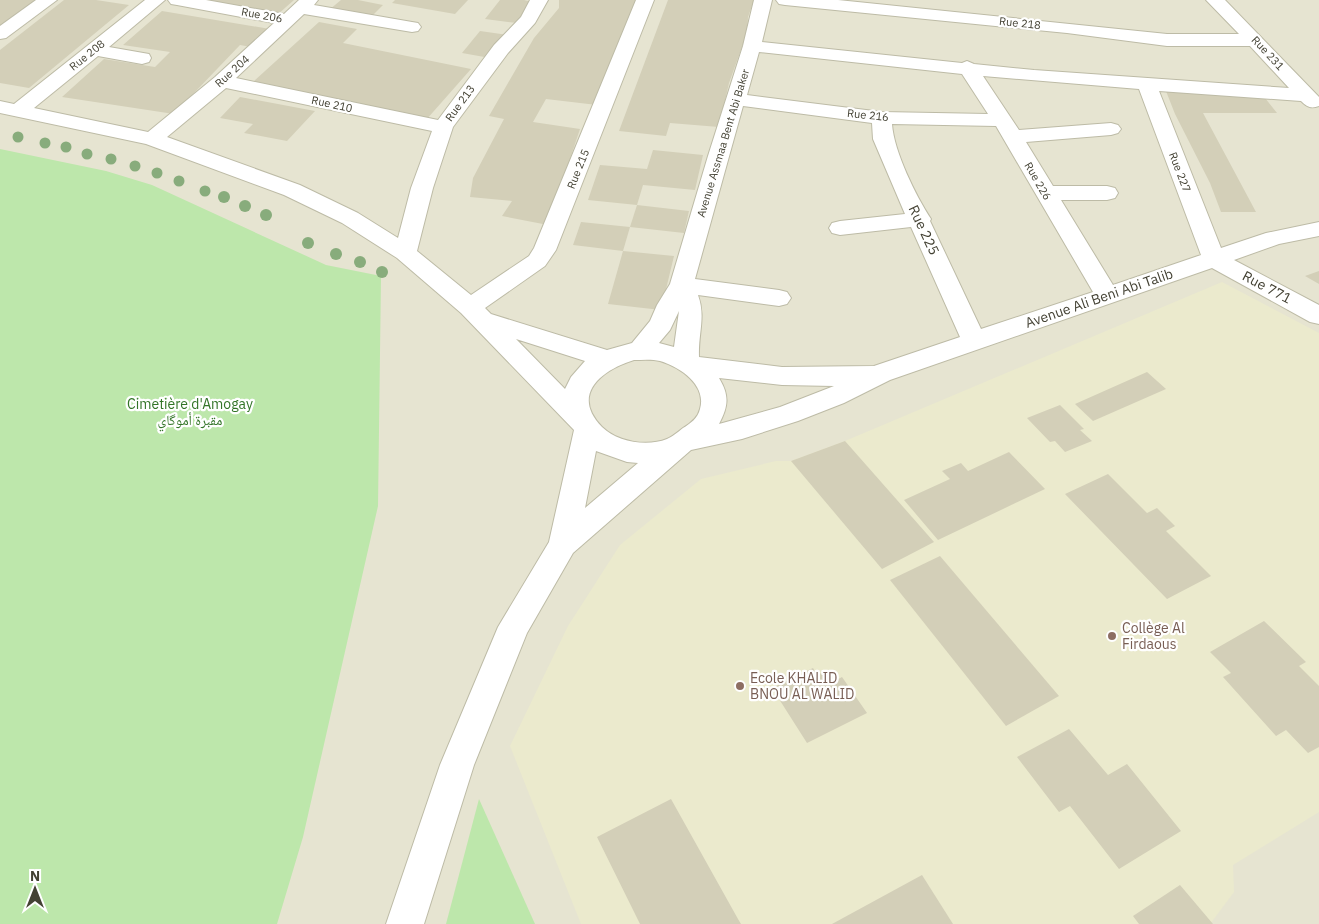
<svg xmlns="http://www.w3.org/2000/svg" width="1319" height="924" font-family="'IBM Plex Sans','Noto Naskh Arabic',sans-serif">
  <rect width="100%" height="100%" fill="#f2f1e3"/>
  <rect fill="#e6e4d1" x="0" y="0" width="1319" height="924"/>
  <path fill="#ebeacd" d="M1222,282L1319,333V812L1233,865L1234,892L1210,924H581L510,746L568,626L620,545L701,479L776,461H791L845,441Z"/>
  <g fill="#bde7ab">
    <path d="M0,149L106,171L152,185L326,265L381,276L378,506L303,837L277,924H0Z"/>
    <path d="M479,799L535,924H446Z"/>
  </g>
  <g fill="#d3cfb8">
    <path d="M0,0H42L0,30Z"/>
    <path d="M64,0H96L129,5L29,88L0,83V50Z"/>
    <path d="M203,0H294L277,15Z"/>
    <path d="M341,0H358L383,5L370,18L329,10Z"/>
    <path d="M395,0H468L455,14L392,3Z"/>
    <path d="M500,0H524L532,2L517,23L485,19Z"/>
    <path d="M559,0H642L597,105L546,99L533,122L580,129L548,225L502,216L512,201L470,197L473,178L504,119L489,116L534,38L559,8Z"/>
    <path d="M668,0H754L748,17L747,33L729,83L719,127L670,123L666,136L619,131Z"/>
    <path d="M162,11L270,29L251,47L240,45L174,114L62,97L104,59L155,67L170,52L123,45Z"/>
    <path d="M319,22L357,29L343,43L471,69L426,120L253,82Z"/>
    <path d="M480,31L508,35L490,58L462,53Z"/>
    <path d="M1164,86L1265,98L1277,113H1203L1256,212H1221L1210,183L1175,114Z"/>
    <path d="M240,97L315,111L287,141L244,133L253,124L220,118Z"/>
    <path d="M653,150L703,155L695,190L643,185L637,205L588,200L600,165L647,169Z"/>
    <path d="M637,205L689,211L684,233L630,227Z"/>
    <path d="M581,222L630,227L623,251L674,256L661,310L608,304L623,251L573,245Z"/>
    <path d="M1319,271V284L1305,276Z"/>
    <path d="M1147,372L1166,389L1093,421L1075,404Z"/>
    <path d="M1060,405L1084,429L1080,430L1092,441L1065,452L1055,441L1050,442L1027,418Z"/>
    <path d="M845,441L934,542L882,569L791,461Z"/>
    <path d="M1009,452L1045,489L938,540L904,500L950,479L942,471L961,463L968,471Z"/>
    <path d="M1108,474L1147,513L1157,508L1175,526L1166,531L1211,576L1167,599L1065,494Z"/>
    <path d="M940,556L1059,696L1006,726L890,580Z"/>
    <path d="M1264,621L1306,662L1299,666L1319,686V747L1308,753L1286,730L1276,736L1223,677L1231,673L1210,652Z"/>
    <path d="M813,668L817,675L826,671L833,682L842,677L867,713L807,743L772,688Z"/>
    <path d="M1069,729L1108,775L1127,764L1181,831L1119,869L1070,806L1059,812L1017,757Z"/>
    <path d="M671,799L738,919L741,924H640L597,837Z"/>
    <path d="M922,875L953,924H832Z"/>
    <path d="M1180,885L1213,924H1139L1133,916Z"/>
  </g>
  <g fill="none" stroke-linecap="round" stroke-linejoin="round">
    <defs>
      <g id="minor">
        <path d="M36,0H57L6,38L0,39V26Z"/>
        <path d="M145,0H165L109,47L149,54L151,58L149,62L142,64L98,56L34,108L148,132L215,77L274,23L177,5L171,4L168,0H206L284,14L299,0H318L314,5L412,22L418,23L421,27L418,31L412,32L304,14L236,78L438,120L494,45L521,17L530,0H548L535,23L508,53L453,127L433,188L417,251L471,295L529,256L534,248L636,0H654L556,250L545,266L485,308L491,314L607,350L632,343L650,321L657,305L670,284L708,156L743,46L754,0H772L762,42L962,63L967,61L974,64L1034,70L1289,88L1250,46H1167L1067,33L785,5L779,4L776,0H838L1167,34H1239L1206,0H1225L1319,97V106C1311,109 1307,107 1301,101L1159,91L1221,248L1266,233L1319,222V236L1279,244L1234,260L1319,305V324L1310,322L1212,268L890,380L844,403L798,421L742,439L691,450L573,553L527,633L474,765L424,924H386L440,765L498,627L549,542L574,430L461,313L397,258L342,223L284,195L146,144L0,113V101L14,104ZM759,52L962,74L988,114L882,112L747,95ZM983,76L1139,89L1201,255L1113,285L1061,200H1107L1115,198L1118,193L1115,188L1107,186H1053L1026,142L1111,135L1118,133L1121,129L1118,125L1111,123L1019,130ZM226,88L432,131L411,188L398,238L358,213L300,185L167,137ZM743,106L872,123L873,139L905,214L840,221L832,223L829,228L832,233L840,235L911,227L960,337L874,366L782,367L699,357C698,333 706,317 698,295L779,306L787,304L791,298L787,292L779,290L695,279ZM892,124L996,126L1093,292L981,329L930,221L931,219C916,196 894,152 892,124ZM679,311L674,347L659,343L670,330ZM516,339L585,361L571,377L565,389ZM634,360C642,360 652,359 660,361C680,367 707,385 700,409C698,418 690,424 683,428C678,432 672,437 667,439C647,447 617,442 602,427C570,394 602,370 634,360ZM719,378L782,385L834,386L780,407L719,424C728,407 730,396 719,378ZM596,451L627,462L638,463L585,508Z"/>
      </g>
    </defs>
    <use href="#minor" stroke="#bdbba6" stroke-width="2"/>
    <use href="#minor" fill="#fff" fill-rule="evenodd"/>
  </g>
  <g fill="#88ac7c">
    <circle cx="18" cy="137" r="5.5"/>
    <circle cx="45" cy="143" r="5.5"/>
    <circle cx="66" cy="147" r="5.5"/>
    <circle cx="87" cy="154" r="5.5"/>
    <circle cx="111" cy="159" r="5.5"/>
    <circle cx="135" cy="166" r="5.5"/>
    <circle cx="157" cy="173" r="5.5"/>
    <circle cx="179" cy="181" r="5.5"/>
    <circle cx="205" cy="191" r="5.5"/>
    <circle cx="224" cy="197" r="6"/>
    <circle cx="245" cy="206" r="6"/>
    <circle cx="266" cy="215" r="6"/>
    <circle cx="308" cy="243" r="6"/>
    <circle cx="336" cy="254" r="6"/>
    <circle cx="360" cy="262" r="6"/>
    <circle cx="382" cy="272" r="6"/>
  </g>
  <g fill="#8d6e63" stroke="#fff" stroke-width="2">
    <circle cx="1112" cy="636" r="5"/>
    <circle cx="740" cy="686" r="5"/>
  </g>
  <g text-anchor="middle" stroke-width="4.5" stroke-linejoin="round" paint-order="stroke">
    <g font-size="11" fill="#434133" stroke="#fff">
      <text transform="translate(262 15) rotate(10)" y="4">Rue 206</text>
      <text transform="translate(1020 23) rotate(6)" y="4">Rue 218</text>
      <text transform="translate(1268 53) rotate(47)" y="4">Rue 231</text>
      <text transform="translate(87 55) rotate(-39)" y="4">Rue 208</text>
      <text transform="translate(232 71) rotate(-42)" y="4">Rue 204</text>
      <text transform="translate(460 103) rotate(-54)" y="4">Rue 213</text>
      <text transform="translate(332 104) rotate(12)" y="4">Rue 210</text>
      <text transform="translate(868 115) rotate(6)" y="4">Rue 216</text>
      <text transform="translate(723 143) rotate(-73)" y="4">Avenue Assmaa Bent Abi Baker</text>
      <text transform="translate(578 169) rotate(-68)" y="4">Rue 215</text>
      <text transform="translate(1180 172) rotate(69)" y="4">Rue 227</text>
      <text transform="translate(1038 181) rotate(60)" y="4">Rue 226</text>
    </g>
    <g font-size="14" fill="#434133" stroke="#fff">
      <text transform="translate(924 230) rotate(65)" y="5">Rue 225</text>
      <text transform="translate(1267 287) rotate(28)" y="5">Rue 771</text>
      <text transform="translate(1099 298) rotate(-19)" y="5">Avenue Ali Beni Abi Talib</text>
    </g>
    <g font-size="14" fill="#327427" stroke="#fff">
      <text x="190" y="409">Cimetière d'Amogay<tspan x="190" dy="16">مقبرة أموگاي</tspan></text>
    </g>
    <g font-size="14" fill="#785e54" stroke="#fff" text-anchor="start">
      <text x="1122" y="633">Collège Al<tspan x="1122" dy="16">Firdaous</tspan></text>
      <text x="750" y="683">Ecole KHALID<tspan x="750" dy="16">BNOU AL WALID</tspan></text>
    </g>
  </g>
  <g transform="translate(35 889)" stroke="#ffffff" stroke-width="4" paint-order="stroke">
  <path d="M0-4L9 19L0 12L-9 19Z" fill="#434133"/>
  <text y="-8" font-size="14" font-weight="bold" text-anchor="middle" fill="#434133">N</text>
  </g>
</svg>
